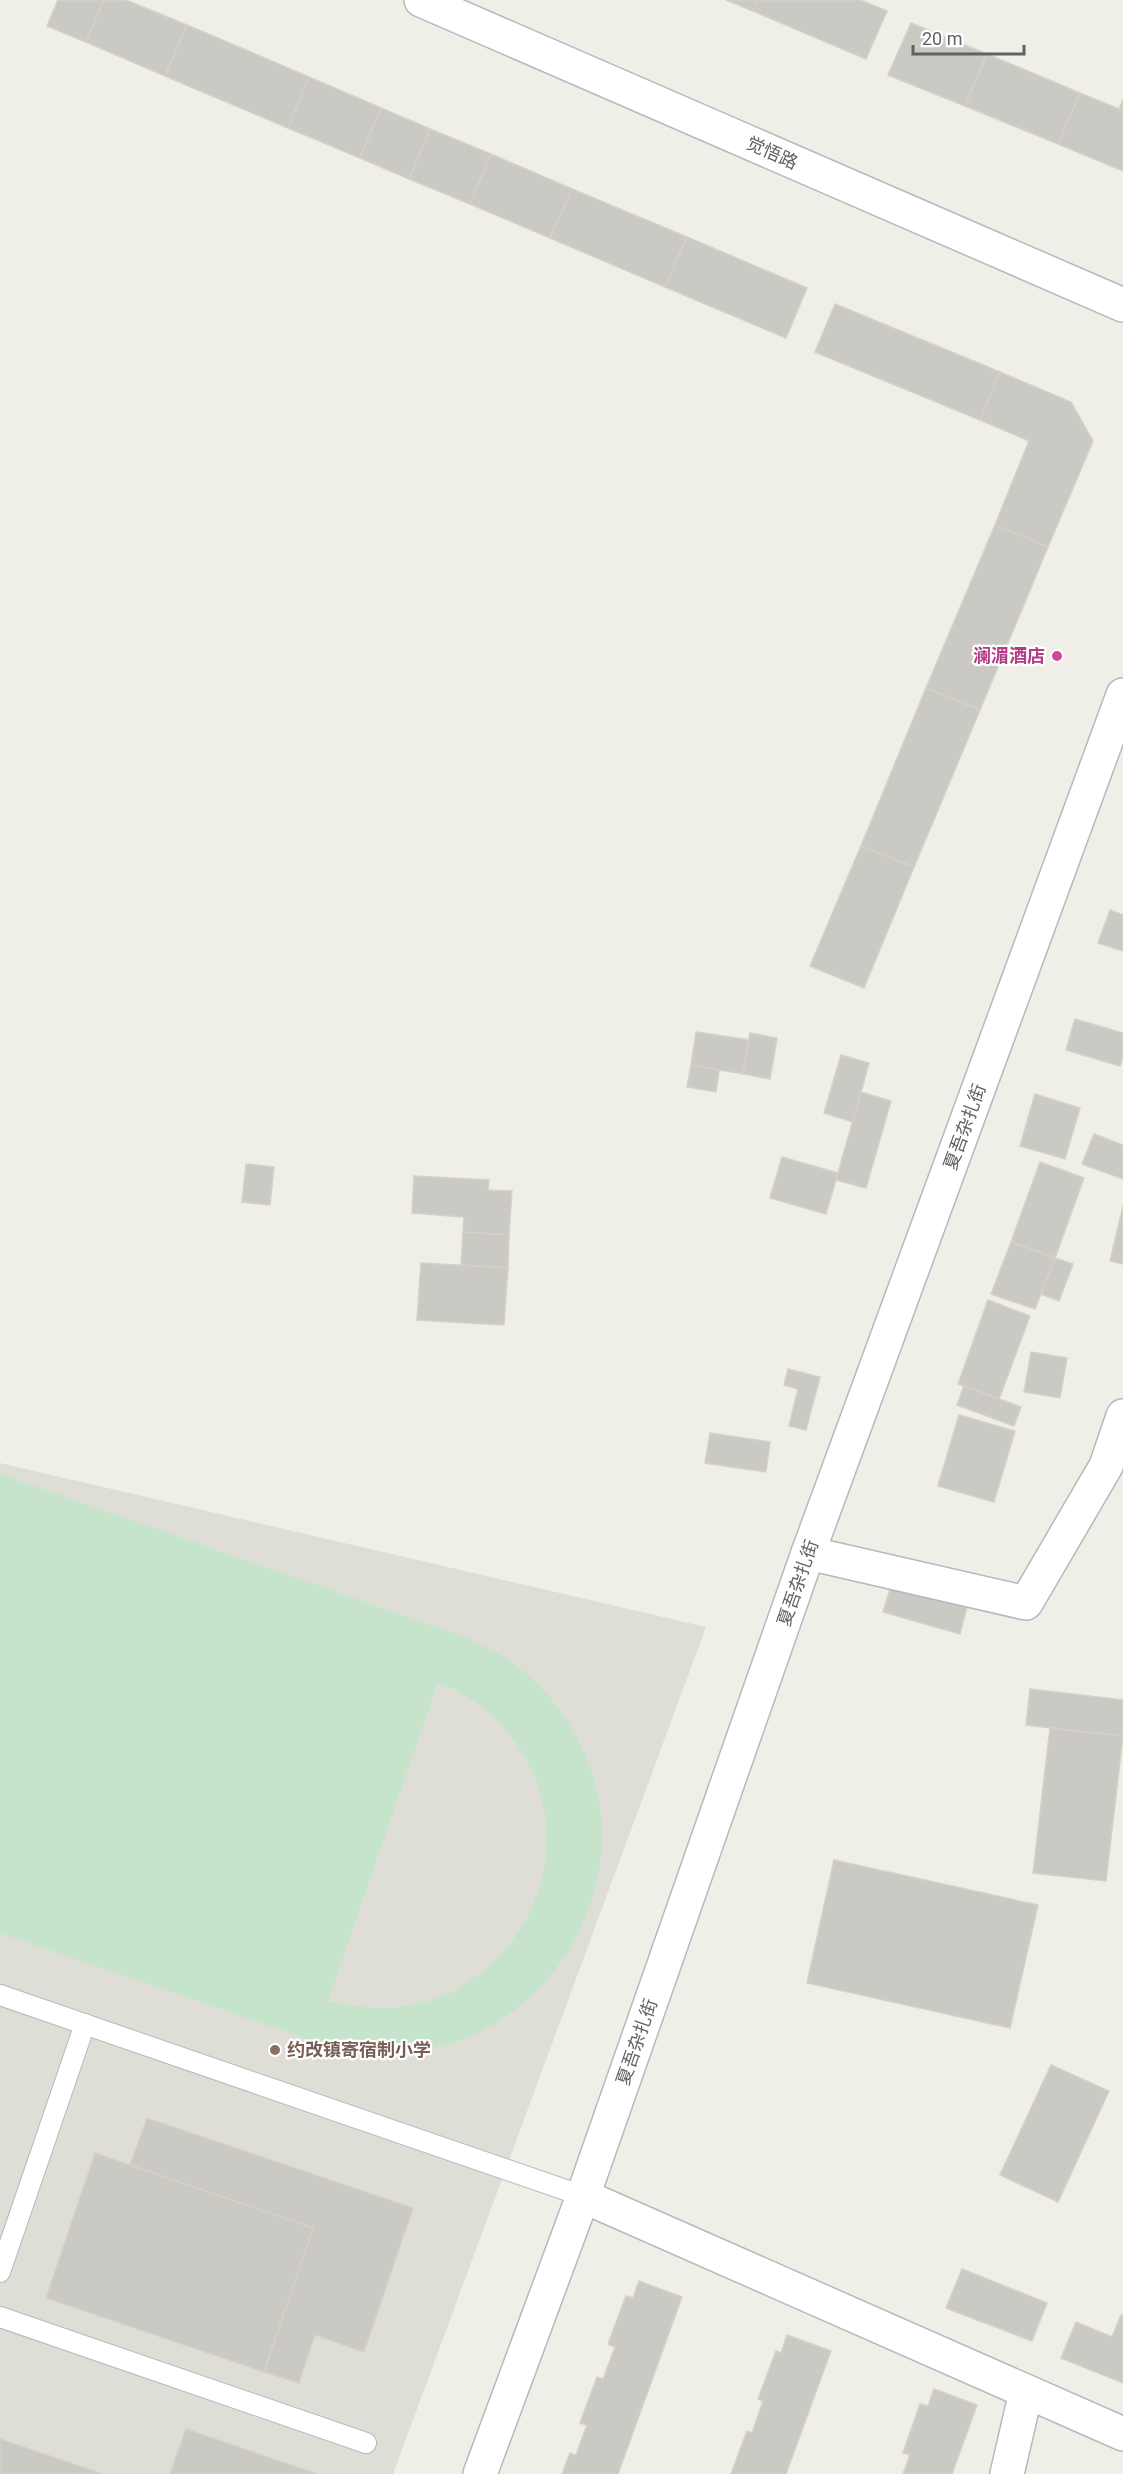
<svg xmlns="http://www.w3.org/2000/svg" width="1123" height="2474" font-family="Roboto,'Noto Sans SC',sans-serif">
  <rect width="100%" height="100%" fill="#efefe7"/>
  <path fill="#dfded6" d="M0,1463L706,1627L393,2474H0Z"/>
  <path fill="#c6e4cb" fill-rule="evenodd" d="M0,1474L457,1634C478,1643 499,1652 517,1666C550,1690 574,1726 589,1764C637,1892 545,2039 409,2052C375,2056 343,2049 310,2040L0,1933ZM438,1683C471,1694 499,1718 518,1746C579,1836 538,1956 440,1997C403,2012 365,2009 328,2001Z"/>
  <g fill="#cbc9c4" stroke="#d4d2c6" stroke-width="1.5">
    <path d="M58,0H104L86,42L47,26Z"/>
    <path d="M104,0H126L187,25L165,76L86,42Z"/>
    <path d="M726,0H757L753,11Z"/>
    <path d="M757,0H860L887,11L866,59L753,11Z"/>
    <path d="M911,23L987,54L965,106L888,75Z"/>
    <path d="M187,25L309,77L288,128L165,76Z"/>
    <path d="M987,54L1080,93L1058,144L965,106Z"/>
    <path d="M309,77L381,108L360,158L288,128Z"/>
    <path d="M1080,93L1119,109L1123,99V171L1058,144Z"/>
    <path d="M381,108L430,129L409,179L360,158Z"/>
    <path d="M430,129L491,154L470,204L409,179Z"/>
    <path d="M491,154L572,189L550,238L470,204Z"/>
    <path d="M572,189L687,237L665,287L550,238Z"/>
    <path d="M687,237L807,288L786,338L665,287Z"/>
    <path d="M835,304L1000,372L980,420L815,352Z"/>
    <path d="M1000,372L1071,402L1093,441L1048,547L995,525L1029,441L980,420Z"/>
    <path d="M995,525L1048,547L980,710L926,688Z"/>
    <path d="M926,688L980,710L914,867L861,846Z"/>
    <path d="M861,846L914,867L864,988L810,966Z"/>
    <path d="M1110,910L1123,915V951L1098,943Z"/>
    <path d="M1075,1019L1123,1033V1058L1120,1066L1066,1050Z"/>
    <path d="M696,1032L749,1040L743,1074L691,1065Z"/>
    <path d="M750,1033L777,1038L770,1079L743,1074Z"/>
    <path d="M841,1055L869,1063L853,1122L824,1113Z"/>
    <path d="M691,1065L719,1070L716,1092L687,1087Z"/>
    <path d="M861,1092L891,1101L866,1188L836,1180Z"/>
    <path d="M1035,1094L1080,1108L1065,1159L1020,1146Z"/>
    <path d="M1094,1134L1123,1145V1179L1082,1164Z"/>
    <path d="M782,1157L838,1173L826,1214L770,1198Z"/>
    <path d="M1040,1162L1084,1178L1055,1258L1011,1242Z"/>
    <path d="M246,1164L274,1167L270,1205L242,1202Z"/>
    <path d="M414,1176L489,1180L488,1190L512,1191L509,1235L463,1232L464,1217L412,1213Z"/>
    <path d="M1123,1206V1264L1110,1261Z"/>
    <path d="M463,1232L509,1235L508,1268L461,1265Z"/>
    <path d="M1011,1242L1055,1258L1035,1309L991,1294Z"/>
    <path d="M1055,1258L1073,1264L1059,1301L1041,1294Z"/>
    <path d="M421,1263L508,1268L504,1325L417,1320Z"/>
    <path d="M988,1300L1030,1316L999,1399L958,1384Z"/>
    <path d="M1031,1352L1067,1358L1060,1398L1024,1392Z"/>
    <path d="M788,1369L820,1377L806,1430L789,1426L798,1389L784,1385Z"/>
    <path d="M964,1386L1021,1407L1014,1426L957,1405Z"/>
    <path d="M959,1415L1015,1431L994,1502L938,1486Z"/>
    <path d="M710,1433L770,1442L766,1472L705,1463Z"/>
    <path d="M892,1583L968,1603L960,1634L883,1612Z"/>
    <path d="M1030,1689L1123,1700V1736L1026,1725Z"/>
    <path d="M1050,1728L1123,1736L1106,1881L1033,1873Z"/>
    <path d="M834,1860L1038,1905L1010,2028L807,1983Z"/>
    <path d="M1051,2065L1109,2091L1058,2202L1000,2175Z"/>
    <path d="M147,2118L413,2208L364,2352L315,2335L299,2383L264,2372L313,2228L130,2165Z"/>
    <path d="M95,2153L313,2228L264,2372L46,2298Z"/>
    <path d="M962,2269L1047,2303L1032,2341L946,2308Z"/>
    <path d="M639,2281L682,2297L618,2474H562L570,2453L576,2455L587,2425L580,2423L597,2377L603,2379L615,2347L608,2344L626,2296L633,2298Z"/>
    <path d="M1121,2315L1123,2316V2383L1061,2358L1076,2322L1112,2337Z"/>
    <path d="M787,2335L831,2351L786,2474H731L747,2431L752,2433L763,2401L758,2399L776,2351L781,2353Z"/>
    <path d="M934,2389L977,2405L952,2474H903L910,2455L903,2453L920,2404L928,2406Z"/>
    <path d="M186,2429L317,2474H170Z"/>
    <path d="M0,2439L103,2474H0Z"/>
  </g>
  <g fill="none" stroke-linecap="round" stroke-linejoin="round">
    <defs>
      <g id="lane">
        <path d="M0,1995L583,2196"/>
        <path d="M0,2272L85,2024"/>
        <path d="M0,2317L366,2443"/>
      </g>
      <g id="street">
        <path d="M808,1553L1026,1603L1106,1466L1123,1416"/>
        <path d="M1007,2474L1026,2392"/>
      </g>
      <g id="secondary">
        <path d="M421,0L1123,305"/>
        <path d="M583,2196L1123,2434"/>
        <path d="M480,2474L583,2196L808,1553L1123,695"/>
      </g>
    </defs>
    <use href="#lane" stroke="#b7b8bc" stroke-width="22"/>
    <use href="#street" stroke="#b7b8bc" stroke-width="36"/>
    <use href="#secondary" stroke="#b6b8bd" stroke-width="36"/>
    <use href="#lane" stroke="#fff" stroke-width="20"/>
    <use href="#street" stroke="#fff" stroke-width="33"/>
    <use href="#secondary" stroke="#fff" stroke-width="33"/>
  </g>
  <circle fill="#d1479c" stroke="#fff" stroke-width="2" cx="1057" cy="656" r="6"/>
  <circle fill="#8d6e63" stroke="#fff" stroke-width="2" cx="275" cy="2050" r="6"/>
  <g text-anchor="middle" stroke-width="4.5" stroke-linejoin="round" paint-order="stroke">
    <g font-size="18" fill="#5f6166" stroke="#fff">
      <text transform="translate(772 153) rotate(24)" y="6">觉悟路</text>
      <text transform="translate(965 1127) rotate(-70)" y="6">夏吾杂扎街</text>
      <text transform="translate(798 1583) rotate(-71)" y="6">夏吾杂扎街</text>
      <text transform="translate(637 2042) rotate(-71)" y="6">夏吾杂扎街</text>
    </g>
    <g font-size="18" font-weight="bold" fill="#b23c85" stroke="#fff" text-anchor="end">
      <text x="1045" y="662">澜湄酒店</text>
    </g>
    <g font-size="18" font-weight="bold" fill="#785e54" stroke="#fff" text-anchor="start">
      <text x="287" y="2056">约改镇寄宿制小学</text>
    </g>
  </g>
  <path d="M913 45v9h111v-9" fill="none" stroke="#5f6166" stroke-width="3"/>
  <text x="922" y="45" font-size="18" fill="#5f6166" stroke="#ffffff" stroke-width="4.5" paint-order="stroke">20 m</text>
</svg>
